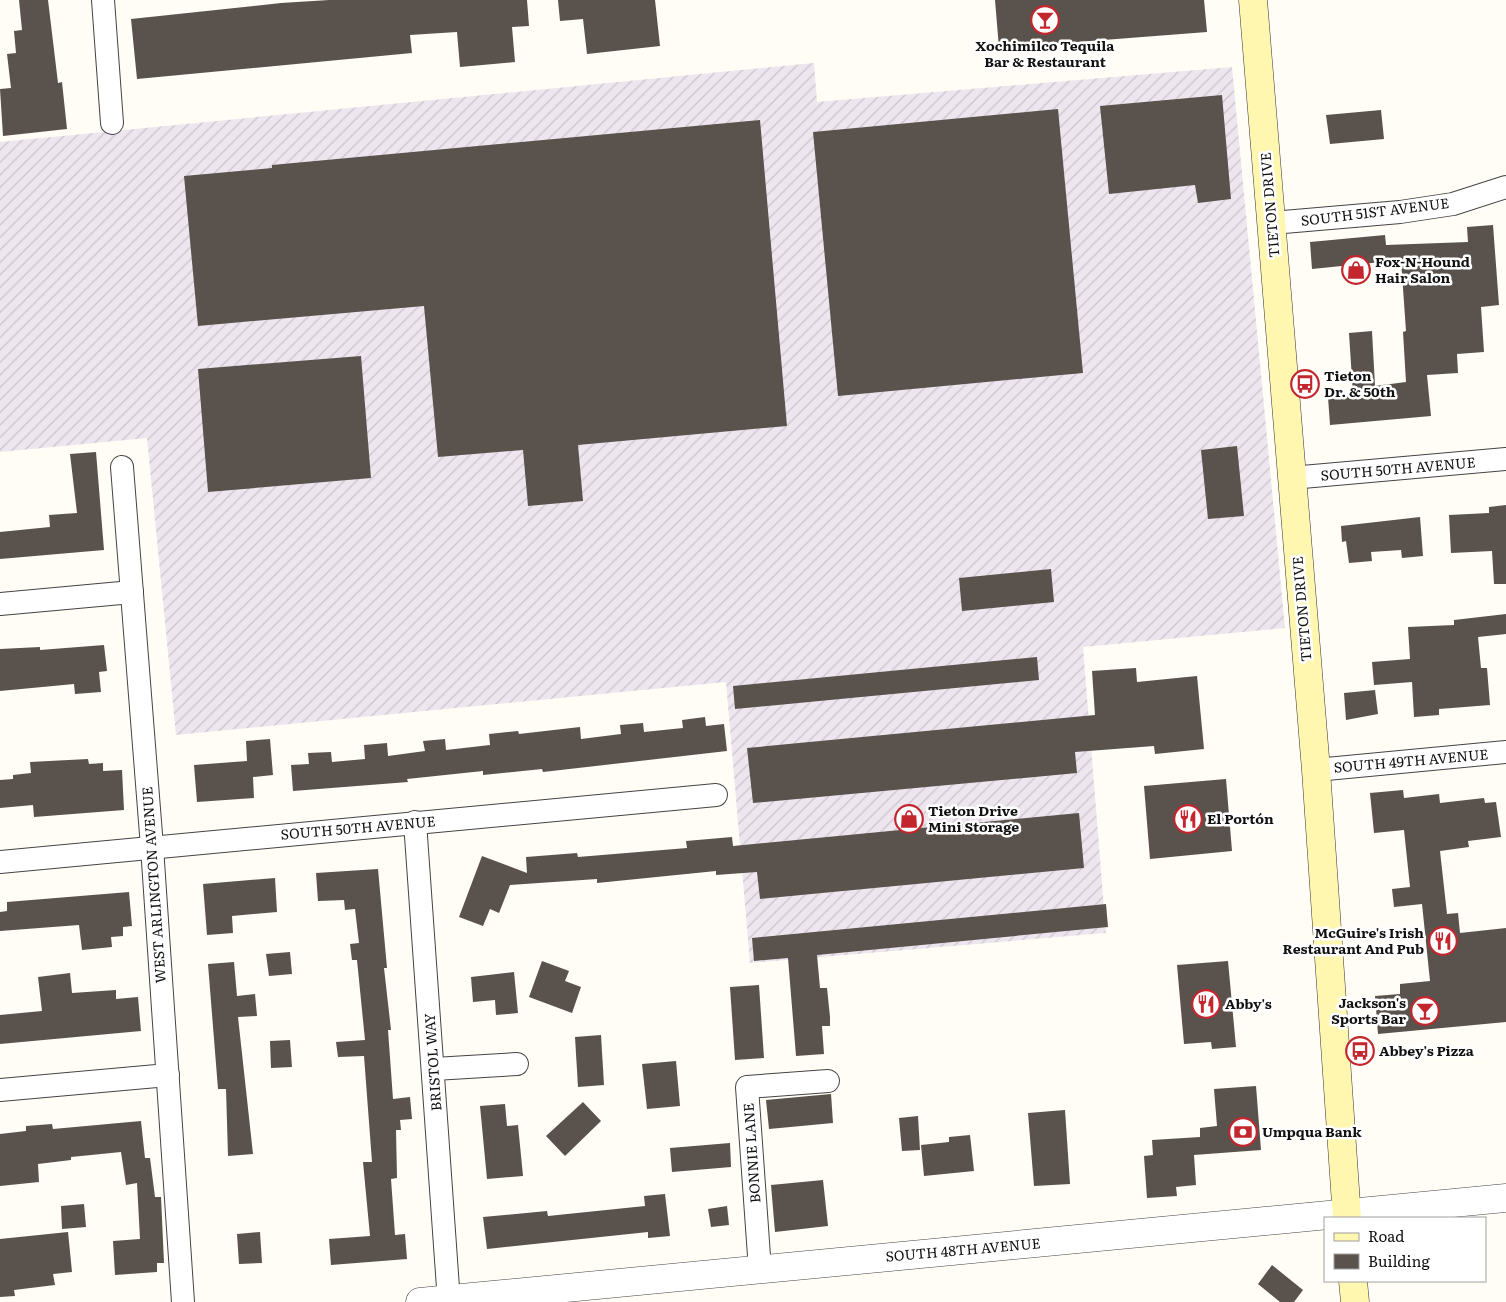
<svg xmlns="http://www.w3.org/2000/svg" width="1506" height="1302" font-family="Literata,serif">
  <defs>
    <pattern id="industrial-furrows" width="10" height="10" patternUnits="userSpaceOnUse" patternTransform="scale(1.25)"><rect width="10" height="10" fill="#eee6ef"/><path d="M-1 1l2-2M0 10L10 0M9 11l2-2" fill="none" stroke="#cbc4cc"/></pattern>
  </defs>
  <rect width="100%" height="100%" fill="#fffdf5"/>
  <path fill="url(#industrial-furrows)" d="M814,63L817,102L1232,67L1285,628L1083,647L1106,933L750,963L726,682L176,735L147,438L0,452V142Z"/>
  <g fill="#5a524d">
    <path d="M19,0H48L58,83L62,82L67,129L3,136L0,89L11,88L7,54L16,53L14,31L22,30Z"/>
    <path d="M329,0H527L529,26L512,27L515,62L460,67L457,32L410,35L412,53L137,79L131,19L281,3Z"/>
    <path d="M558,0H655L660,46L587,54L583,19L560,21Z"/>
    <path d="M995,0H1204L1207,32L999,48Z"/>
    <path d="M1222,95L1231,199L1198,203L1195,185L1109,194L1100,106Z"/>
    <path d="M1058,109L1083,373L838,396L813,132Z"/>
    <path d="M1381,110L1384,139L1330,144L1326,115Z"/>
    <path d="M760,120L787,426L578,445L583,501L528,506L523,450L438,457L424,306L198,326L184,176L272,168V165Z"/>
    <path d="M1493,225L1499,305L1481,307L1484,352L1457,354L1458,373L1427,375L1431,416L1330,425L1328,397L1353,395L1349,333L1372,331L1375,386L1406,382L1403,332L1406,331L1401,260L1312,269L1310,242L1385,235L1386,245L1468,242L1467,227Z"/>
    <path d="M361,356L371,478L208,492L198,369Z"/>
    <path d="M1237,446L1244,516L1208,519L1201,450Z"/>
    <path d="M96,452L104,550L0,559V532L50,527L49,515L77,513L70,454Z"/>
    <path d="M1506,505V584H1494L1492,551L1451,553L1449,515L1489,513V507Z"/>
    <path d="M1420,517L1423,556L1402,558L1401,550L1371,552L1372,561L1349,563L1346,541L1342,542L1341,526Z"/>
    <path d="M1051,569L1054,602L962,611L959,578Z"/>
    <path d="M1506,614V634L1478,637L1481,668H1487L1490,705L1439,709V715L1414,717L1412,682L1374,685L1372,662L1410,659L1408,627L1454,625V620Z"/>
    <path d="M104,645L107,671L99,672L101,692L75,694L74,684L0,691V649L40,647V650Z"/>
    <path d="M1037,657L1039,680L735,709L733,686Z"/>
    <path d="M1136,668L1137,682L1197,676L1204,749L1155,754L1154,746L1075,752L1077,773L753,803L747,748L1095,715L1092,671Z"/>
    <path d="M1375,690L1378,714L1346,720L1344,693Z"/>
    <path d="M705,717L706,726L724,724L727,751L543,772L542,769L483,775V771L407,779L408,782L293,791L291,765L309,764L308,753L331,752L332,762L365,759L364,745L387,743L388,756L425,751L423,741L445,739L446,750L490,745L489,734L518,731L519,734L580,727L581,739L621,734L620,725L643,723L644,732L683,728L682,720Z"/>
    <path d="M270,739L273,775L253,777L254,798L197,802L194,765L247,761L246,741Z"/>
    <path d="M88,759L89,764L103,763V771L122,770L124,810L34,817L33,805L0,808V780L13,779V775L31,773L30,762Z"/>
    <path d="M1226,779L1232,851L1150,859L1144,786Z"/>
    <path d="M1403,790L1404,798L1439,794L1440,803L1484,798L1485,803L1496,802L1501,837L1468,841L1469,847L1440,851L1447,914L1458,913L1460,933L1506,928V1022L1378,1034L1375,996L1400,994V984L1430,981L1422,904L1394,907L1392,889L1410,887L1404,830L1374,833L1370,793Z"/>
    <path d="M1079,813L1084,868L760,899L757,872L716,875V871L597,883V879L510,885L499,913L490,909L483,926L459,917L482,856L527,873L526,857L577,853L578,857L687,848L686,841L732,837L733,846Z"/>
    <path d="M378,869L387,968H384L391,1030H388L393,1099L410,1097L412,1119L400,1120L401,1130H396L397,1178L391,1179L395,1235L405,1234L407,1259L331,1265L329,1239L370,1236L363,1162H372L364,1056L338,1057L336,1042L365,1040L357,960H352L350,944L359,943L355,909L345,910L344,900L318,901L316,873Z"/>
    <path d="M275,878L277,912L232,916L233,933L207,935L203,884Z"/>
    <path d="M129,892L132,926L123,927V936L111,937L112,947L82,950L79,925L0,931V912L7,911V902Z"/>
    <path d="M1106,904L1108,927L817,955L820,988H827L830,1017V1026H822L824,1054L796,1056L788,958L754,961L752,938Z"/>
    <path d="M290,952L292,974L269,976L266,954Z"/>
    <path d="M542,961L569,971L565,981L581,987L572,1013L529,997Z"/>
    <path d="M1228,961L1236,1047L1212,1049L1211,1042L1184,1044L1177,965Z"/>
    <path d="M234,962L237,996L255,994L257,1016L238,1017L253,1154L228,1156L226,1089H218L208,964Z"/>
    <path d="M514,972L518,1013L496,1015L495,1000L473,1002L471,977Z"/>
    <path d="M70,973L72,993L116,990V999L138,997L141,1031L0,1044V1015L42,1011L38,977Z"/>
    <path d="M759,985L764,1058L735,1060L730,987Z"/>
    <path d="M601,1035L604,1085L578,1087L575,1037Z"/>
    <path d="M290,1040L292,1067L271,1068L270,1041Z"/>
    <path d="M676,1061L680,1106L647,1109L642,1064Z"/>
    <path d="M1256,1086L1261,1150L1194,1155L1196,1185L1176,1187L1177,1196L1147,1198L1144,1156L1153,1155L1152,1140L1200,1137V1128L1217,1126L1214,1089Z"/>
    <path d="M831,1094L833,1123L769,1129L766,1100Z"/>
    <path d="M583,1102L601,1121L565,1156L546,1136Z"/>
    <path d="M505,1104L507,1126L518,1125L523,1176L487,1179L480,1106Z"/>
    <path d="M1065,1110L1070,1184L1034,1186L1028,1113Z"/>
    <path d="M918,1116L920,1150L902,1151L899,1118Z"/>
    <path d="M141,1121L145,1158H150L155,1197H161L164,1263H157V1272L115,1275L113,1241L140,1239L137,1183L126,1185L121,1152L71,1157V1160L38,1164L39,1182L0,1186V1134L26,1131V1126L52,1124L53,1129Z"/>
    <path d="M970,1135L974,1171L924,1176L921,1145L949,1142V1137Z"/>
    <path d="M730,1143L731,1167L672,1172L670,1148Z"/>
    <path d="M823,1180L828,1226L775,1232L771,1185Z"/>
    <path d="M665,1194L670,1236L648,1238V1232L487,1249L483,1217L547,1211L548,1216L645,1206L644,1196Z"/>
    <path d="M84,1204L86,1227L62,1229L61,1206Z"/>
    <path d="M727,1206L729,1225L711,1227L708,1209Z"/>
    <path d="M68,1232L72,1272L53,1274L55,1285L14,1290L15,1296L0,1297V1239Z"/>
    <path d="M260,1232L262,1263L239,1264L237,1234Z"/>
    <path d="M1272,1265L1303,1290L1294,1302H1280L1258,1284Z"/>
  </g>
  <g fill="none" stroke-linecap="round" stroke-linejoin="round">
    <defs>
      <g id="minor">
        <path d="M103,0L112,123"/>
        <path d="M1272,223L1400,212L1453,204L1506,187"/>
        <path d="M122,467L152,847L183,1302"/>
        <path d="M1291,478L1506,459"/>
        <path d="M0,604L132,592"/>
        <path d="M1316,770L1506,752"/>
        <path d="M415,822L449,1302"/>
        <path d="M0,862L716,795"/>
        <path d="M434,1069L517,1064"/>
        <path d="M0,1090L168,1075"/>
        <path d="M760,1270L747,1087L828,1081"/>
      </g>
      <path id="tertiary" d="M420,1302L1506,1198"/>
      <g id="secondary">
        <path d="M1253,0L1316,770L1347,1218"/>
        <path d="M1353,1281L1355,1302"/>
      </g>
    </defs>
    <use href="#minor" stroke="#444" stroke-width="24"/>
    <use href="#tertiary" stroke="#444" stroke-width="29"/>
    <use href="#secondary" stroke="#333" stroke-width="29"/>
    <use href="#minor" stroke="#fff" stroke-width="22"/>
    <use href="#tertiary" stroke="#fff" stroke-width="28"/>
    <use href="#secondary" stroke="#fff6b0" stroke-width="28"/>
  </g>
  <defs>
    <symbol id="bar-ring" viewBox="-11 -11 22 22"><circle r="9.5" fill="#fff" stroke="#c4262e" stroke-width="1.5"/><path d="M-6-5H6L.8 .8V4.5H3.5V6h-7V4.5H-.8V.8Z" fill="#c4262e"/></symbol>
    <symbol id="shop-ring" viewBox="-11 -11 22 22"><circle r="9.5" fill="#fff" stroke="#c4262e" stroke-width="1.5"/><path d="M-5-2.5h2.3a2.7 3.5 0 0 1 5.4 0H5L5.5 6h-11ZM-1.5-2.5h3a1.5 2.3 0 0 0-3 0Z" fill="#c4262e"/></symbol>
    <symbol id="bus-ring" viewBox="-11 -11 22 22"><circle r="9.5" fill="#fff" stroke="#c4262e" stroke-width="1.5"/><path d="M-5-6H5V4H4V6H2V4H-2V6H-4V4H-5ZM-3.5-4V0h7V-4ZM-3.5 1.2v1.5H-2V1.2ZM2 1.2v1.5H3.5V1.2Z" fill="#c4262e"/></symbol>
    <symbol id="restaurant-ring" viewBox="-11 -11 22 22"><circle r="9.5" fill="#fff" stroke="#c4262e" stroke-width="1.5"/><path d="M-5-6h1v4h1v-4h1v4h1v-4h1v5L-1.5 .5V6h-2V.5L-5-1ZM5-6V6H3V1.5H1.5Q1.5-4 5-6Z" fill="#c4262e"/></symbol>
    <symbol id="bank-ring" viewBox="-11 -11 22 22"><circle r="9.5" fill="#fff" stroke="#c4262e" stroke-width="1.5"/><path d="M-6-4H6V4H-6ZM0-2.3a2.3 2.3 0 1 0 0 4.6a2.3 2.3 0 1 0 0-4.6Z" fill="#c4262e"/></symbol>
  </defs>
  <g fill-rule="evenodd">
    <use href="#bar-ring" x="1029" y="4" width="32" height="32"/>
    <use href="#shop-ring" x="1340" y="254" width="32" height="32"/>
    <use href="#bus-ring" x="1289" y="368" width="32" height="32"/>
    <use href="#shop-ring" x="893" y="803" width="32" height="32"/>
    <use href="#restaurant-ring" x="1172" y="803" width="32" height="32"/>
    <use href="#restaurant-ring" x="1427" y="925" width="32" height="32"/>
    <use href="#restaurant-ring" x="1190" y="988" width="32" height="32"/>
    <use href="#bar-ring" x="1409" y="995" width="32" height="32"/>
    <use href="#bus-ring" x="1344" y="1035" width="32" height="32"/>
    <use href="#bank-ring" x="1227" y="1116" width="32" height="32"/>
  </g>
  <g text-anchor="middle" stroke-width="5" stroke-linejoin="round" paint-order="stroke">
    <g font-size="14" font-weight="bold" fill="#111" stroke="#fff" text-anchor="start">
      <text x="1045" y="51" text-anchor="middle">Xochimilco Tequila<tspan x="1045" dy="16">Bar &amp; Restaurant</tspan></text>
      <text x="1375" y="267">Fox-N-Hound<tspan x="1375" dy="16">Hair Salon</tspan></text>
      <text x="1324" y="381">Tieton<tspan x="1324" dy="16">Dr. &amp; 50th</tspan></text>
      <text x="928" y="816">Tieton Drive<tspan x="928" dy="16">Mini Storage</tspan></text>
      <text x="1207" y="824">El Portón</text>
      <text x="1424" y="938" text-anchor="end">McGuire's Irish<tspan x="1424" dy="16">Restaurant And Pub</tspan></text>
      <text x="1406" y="1008" text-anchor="end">Jackson's<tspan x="1406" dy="16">Sports Bar</tspan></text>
      <text x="1225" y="1009">Abby's</text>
      <text x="1379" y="1056">Abbey's Pizza</text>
      <text x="1262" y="1137">Umpqua Bank</text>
    </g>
    <g font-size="14" fill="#111" stroke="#fff">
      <text transform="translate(1270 205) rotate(-95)" y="5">TIETON DRIVE</text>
      <text transform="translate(1375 212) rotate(-7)" y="5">SOUTH 51ST AVENUE</text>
      <text transform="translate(1398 469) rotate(-5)" y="5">SOUTH 50TH AVENUE</text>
      <text transform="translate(1302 609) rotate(-95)" y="5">TIETON DRIVE</text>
      <text transform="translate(1411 761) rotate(-5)" y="5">SOUTH 49TH AVENUE</text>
      <text transform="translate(358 828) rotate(-5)" y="5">SOUTH 50TH AVENUE</text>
      <text transform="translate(154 885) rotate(-94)" y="5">WEST ARLINGTON AVENUE</text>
      <text transform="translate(433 1062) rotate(-94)" y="5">BRISTOL WAY</text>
      <text transform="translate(752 1153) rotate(-94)" y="5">BONNIE LANE</text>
      <text transform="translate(963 1250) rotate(-5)" y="5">SOUTH 48TH AVENUE</text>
    </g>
  </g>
  <rect x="1324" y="1217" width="162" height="65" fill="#ffffff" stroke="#a0a0a0"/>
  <rect x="1334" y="1233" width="25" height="8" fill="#fff6b0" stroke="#a0a0a0"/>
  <text x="1368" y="1242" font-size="15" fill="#111111">Road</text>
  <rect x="1334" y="1254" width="25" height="15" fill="#5a524d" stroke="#a0a0a0"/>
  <text x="1368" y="1267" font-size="15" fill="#111111">Building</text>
</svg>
